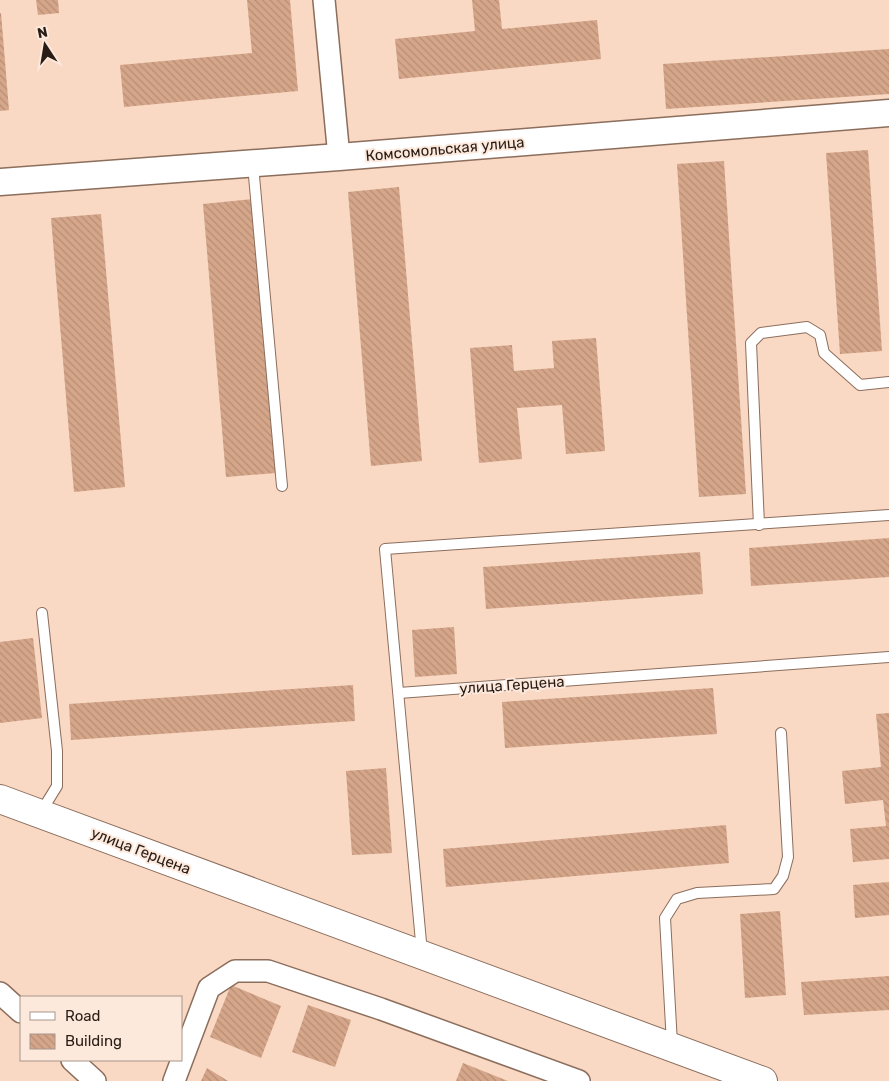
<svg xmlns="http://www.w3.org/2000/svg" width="889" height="1081" font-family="Rubik,sans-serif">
  <defs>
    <pattern id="building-back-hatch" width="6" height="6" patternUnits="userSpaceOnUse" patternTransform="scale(1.25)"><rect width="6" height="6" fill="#d5a689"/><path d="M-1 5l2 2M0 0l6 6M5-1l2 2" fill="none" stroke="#b78e75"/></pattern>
  </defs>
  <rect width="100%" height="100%" fill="#f9d8c4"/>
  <g fill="url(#building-back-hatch)">
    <path d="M36,0H58L59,13L38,15Z"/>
    <path d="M247,0H290L298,91L124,107L120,65L252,53Z"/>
    <path d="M472,0H499L502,29L597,20L601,59L399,79L395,39L475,31Z"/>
    <path d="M0,13H1L9,110L0,111Z"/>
    <path d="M889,49V94L666,109L663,64Z"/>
    <path d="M868,150L882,351L840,354L826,153Z"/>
    <path d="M724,161L746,494L699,497L677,164Z"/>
    <path d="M399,187L422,461L371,466L348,192Z"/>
    <path d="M253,199L276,473L226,477L203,204Z"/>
    <path d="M101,214L125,487L74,492L51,218Z"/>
    <path d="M596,338L605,451L566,454L562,405L517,408L522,459L479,463L470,348L512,345L514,371L554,368L552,341Z"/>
    <path d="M889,538V577L751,586L749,548Z"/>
    <path d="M700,552L703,594L486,609L483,567Z"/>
    <path d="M454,627L457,674L415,677L412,630Z"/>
    <path d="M33,638L42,718L0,723V642Z"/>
    <path d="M353,685L355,721L71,740L69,704Z"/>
    <path d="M713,688L717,734L505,748L502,702Z"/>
    <path d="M889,713V859L853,862L850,829L886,826L883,800L845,804L842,771L881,767L876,714Z"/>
    <path d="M386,768L392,853L352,855L346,771Z"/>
    <path d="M726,825L729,863L446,887L443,849Z"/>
    <path d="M889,882V915L855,918L853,885Z"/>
    <path d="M780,911L786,995L745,998L740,914Z"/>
    <path d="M889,976V1010L804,1015L801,982Z"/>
    <path d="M231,985L281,1006L261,1058L210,1037Z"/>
    <path d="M308,1005L351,1020L335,1067L292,1052Z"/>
    <path d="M463,1063L508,1081H456Z"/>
    <path d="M207,1068L228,1081H201Z"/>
  </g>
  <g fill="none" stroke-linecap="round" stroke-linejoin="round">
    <defs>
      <g id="service">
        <path d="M253,165L282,486"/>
        <path d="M759,525L751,343L761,333L807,327L820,335L824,353L860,385L889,382"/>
        <path d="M399,693L889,657"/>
        <path d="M41,812L57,786V751L42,613"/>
        <path d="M422,953L385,549L889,515"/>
        <path d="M672,1044L665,918L677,899L697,893L774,889L783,876L788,857L781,733"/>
      </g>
      <g id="minor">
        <path d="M324,0L339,157"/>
        <path d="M0,993L21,1012"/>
        <path d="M72,1060L95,1081"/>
        <path d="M174,1081L209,988L235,971H268L381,1009L579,1081"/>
      </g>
      <path id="tertiary" d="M0,182L339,157L889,113"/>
      <path id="primary" d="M0,799L763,1081"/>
    </defs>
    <use href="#service" stroke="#8c6e5d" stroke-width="12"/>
    <use href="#minor" stroke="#8c6e5d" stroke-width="24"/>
    <use href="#tertiary" stroke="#8c6e5d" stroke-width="29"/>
    <use href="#primary" stroke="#8c6e5d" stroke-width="30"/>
    <use href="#service" stroke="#fff" stroke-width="10"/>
    <use href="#minor" stroke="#fff" stroke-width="21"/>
    <use href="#tertiary" stroke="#fff" stroke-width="26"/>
    <use href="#primary" stroke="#fff" stroke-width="28"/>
  </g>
  <g text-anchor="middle" stroke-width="4" stroke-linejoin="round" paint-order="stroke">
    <g font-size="15" fill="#281c15" stroke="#fde8dc">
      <text transform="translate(445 149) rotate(-5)" y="5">Комсомольская улица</text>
      <text transform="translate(512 685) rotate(-4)" y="5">улица Герцена</text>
      <text transform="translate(141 851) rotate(21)" y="5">улица Герцена</text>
    </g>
  </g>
  <rect x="20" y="996" width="162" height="65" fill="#fde8dc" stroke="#a8968c"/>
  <rect x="30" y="1012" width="25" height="8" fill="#ffffff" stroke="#a8968c"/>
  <text x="65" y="1021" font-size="15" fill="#281c15">Road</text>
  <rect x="30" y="1034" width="25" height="15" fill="url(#building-back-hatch)" stroke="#a8968c"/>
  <text x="65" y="1046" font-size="15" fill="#281c15">Building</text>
  <g transform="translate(45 45) rotate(348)" stroke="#fde8dc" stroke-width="4" paint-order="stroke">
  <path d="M0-4L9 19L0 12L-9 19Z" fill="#281c15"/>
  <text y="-8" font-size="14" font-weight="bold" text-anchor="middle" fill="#281c15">N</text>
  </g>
</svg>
